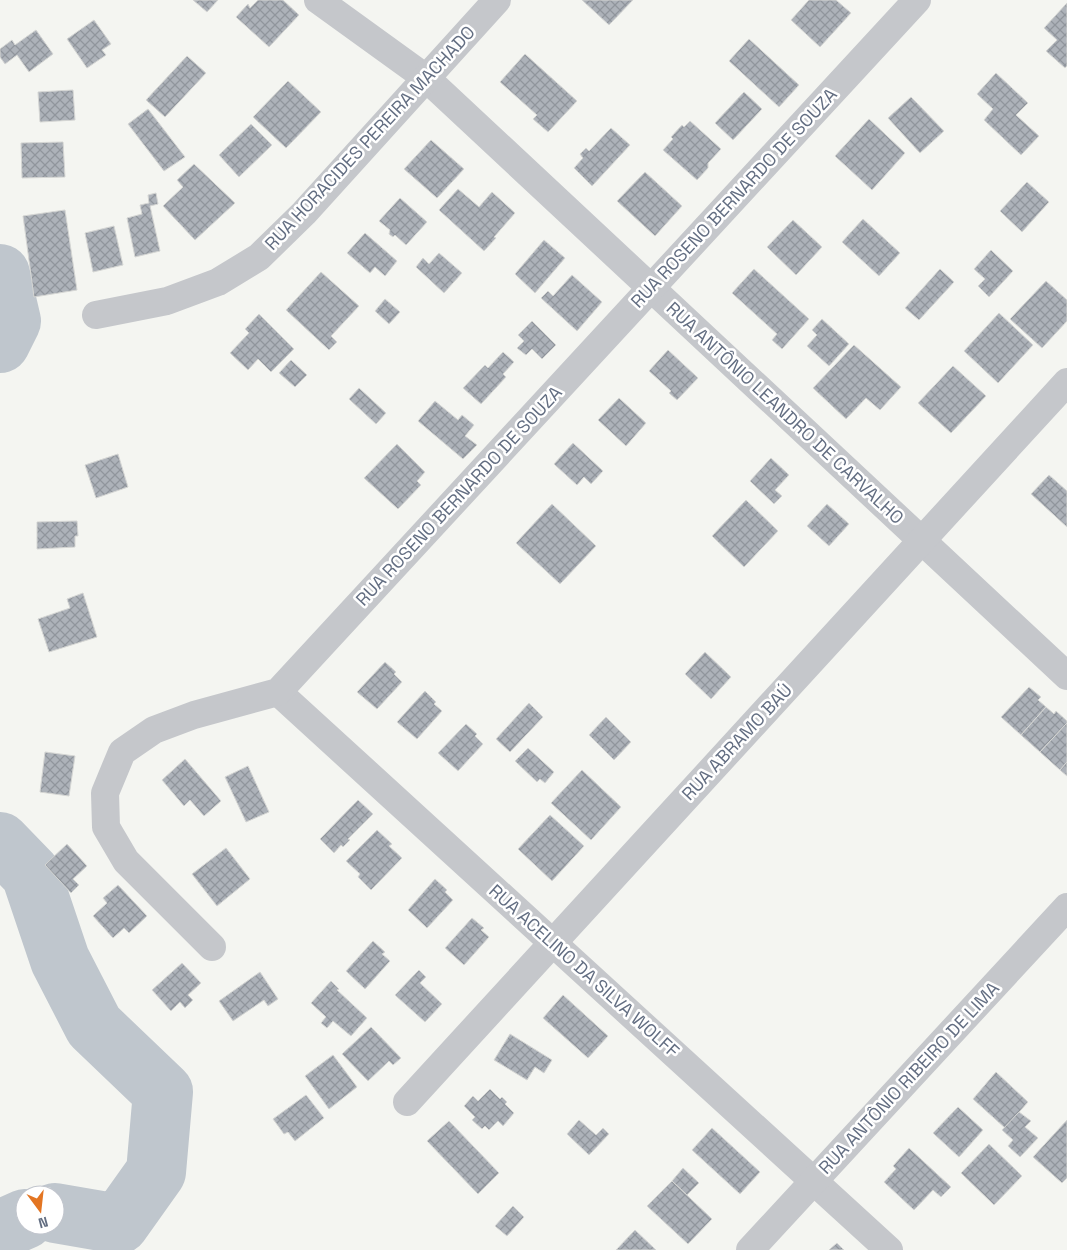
<svg xmlns="http://www.w3.org/2000/svg" width="1067" height="1250" font-family="'Space Grotesk',sans-serif">
  <defs>
    <pattern id="building-cross-hatch" width="8" height="8" patternUnits="userSpaceOnUse" patternTransform="scale(1.25)"><rect width="8" height="8" fill="#adb2b9"/><path d="M0 0l8 8M0 8l8-8" fill="none" stroke="#90959c"/></pattern>
  </defs>
  <rect width="100%" height="100%" fill="#f4f5f1"/>
  <g fill="none" stroke-linecap="round" stroke-linejoin="round">
    <g stroke="#bfc6cd" stroke-width="60">
      <path d="M0,274L11,321L0,343"/>
      <path d="M0,842L31,874L60,960L94,1026L163,1092L156,1172L119,1224L55,1213"/>
      <path d="M0,1230L25,1219"/>
    </g>
  </g>
  <g fill="url(#building-cross-hatch)" stroke="#d5d6d4">
    <path d="M193,0H218L207,12Z"/>
    <path d="M258,0H283L299,15L269,47L236,17L248,4L250,8Z"/>
    <path d="M582,0H633L609,25Z"/>
    <path d="M809,0H836L851,13L820,47L791,20Z"/>
    <path d="M1067,3V66L1065,68L1046,51L1057,40L1044,28Z"/>
    <path d="M94,20L111,44L102,50L106,55L87,68L67,39Z"/>
    <path d="M36,30L53,54L29,72L17,55L5,64L0,57V49L12,40L15,45Z"/>
    <path d="M749,39L799,85L779,107L729,61Z"/>
    <path d="M525,54L577,101L548,132L533,119L537,115L500,82Z"/>
    <path d="M187,56L206,73L165,117L146,100Z"/>
    <path d="M996,73L1028,103L1016,115L1039,136L1021,155L984,120L993,109L977,94Z"/>
    <path d="M288,81L321,112L286,148L253,117Z"/>
    <path d="M73,90L75,120L40,122L38,92Z"/>
    <path d="M744,92L762,109L733,140L715,123Z"/>
    <path d="M911,97L944,131L920,153L888,118Z"/>
    <path d="M148,109L185,157L164,171L128,124Z"/>
    <path d="M869,119L905,153L872,190L835,156Z"/>
    <path d="M690,121L721,149L708,163V168L697,180L663,150L673,139L671,137L682,125L684,127Z"/>
    <path d="M251,124L272,145L239,177L219,155Z"/>
    <path d="M611,128L630,145L592,186L574,168L583,158L580,154L586,148L589,151Z"/>
    <path d="M431,140L464,169L437,198L404,169Z"/>
    <path d="M63,142L65,177L22,178L21,143Z"/>
    <path d="M194,164L235,203L195,240L163,206L183,187L177,180Z"/>
    <path d="M645,172L682,206L655,236L617,201Z"/>
    <path d="M1027,182L1049,202L1022,232L1000,211Z"/>
    <path d="M458,189L479,207L492,192L515,213L494,237L496,238L484,251L439,210Z"/>
    <path d="M156,193L158,204L150,206L160,251L135,257L127,218L142,214L140,205L149,203L148,195Z"/>
    <path d="M400,198L427,222L406,245L395,235L393,237L389,234L390,230L379,221Z"/>
    <path d="M65,210L77,290L34,297L23,216Z"/>
    <path d="M863,219L900,253L879,276L842,242Z"/>
    <path d="M793,220L822,247L796,275L767,247Z"/>
    <path d="M114,226L123,265L93,272L85,233Z"/>
    <path d="M365,233L397,261L385,276L375,267L370,273L347,253Z"/>
    <path d="M544,240L565,258L535,293L515,274Z"/>
    <path d="M991,250L1013,271L989,297L978,286L985,279L974,269Z"/>
    <path d="M439,253L462,273L444,293L416,267L423,258L429,264Z"/>
    <path d="M754,269L809,319L782,349L772,340L777,334L732,293Z"/>
    <path d="M940,269L954,282L919,320L905,308Z"/>
    <path d="M321,272L359,306L331,336L337,342L329,350L286,310Z"/>
    <path d="M572,275L602,302L577,331L541,298L548,291L553,296Z"/>
    <path d="M1046,281L1067,300V321L1042,348L1010,319Z"/>
    <path d="M385,299L400,312L389,324L375,311Z"/>
    <path d="M999,313L1033,345L998,383L964,351Z"/>
    <path d="M259,314L294,349L271,372L258,359L248,370L230,353L249,333L245,329Z"/>
    <path d="M822,319L849,344L829,366L807,346L817,335L812,330Z"/>
    <path d="M532,321L556,345L542,359L532,349L526,355L517,348L524,341L518,335Z"/>
    <path d="M854,345L901,387L880,410L866,398L846,419L813,388Z"/>
    <path d="M668,350L698,378L677,400L669,393L671,391L649,371Z"/>
    <path d="M503,352L514,362L503,374L506,377L481,404L463,388L485,365L488,368Z"/>
    <path d="M291,360L307,375L295,387L279,373Z"/>
    <path d="M953,366L986,396L951,433L918,403Z"/>
    <path d="M359,388L386,413L376,424L349,399Z"/>
    <path d="M619,398L646,423L626,446L598,420Z"/>
    <path d="M435,401L458,420L462,415L474,425L465,436L477,445L463,459L418,421Z"/>
    <path d="M573,443L603,471L591,484L584,477L577,485L554,464Z"/>
    <path d="M397,444L425,472L417,481L421,485L398,509L364,478Z"/>
    <path d="M118,454L128,487L96,498L85,465Z"/>
    <path d="M771,458L789,475L775,490L782,496L774,504L750,481Z"/>
    <path d="M1049,475L1067,491V527L1031,494Z"/>
    <path d="M746,500L778,531L744,567L712,536Z"/>
    <path d="M552,504L596,546L560,584L516,543Z"/>
    <path d="M827,504L849,524L829,546L807,526Z"/>
    <path d="M77,521L78,536H75V547L37,549V522Z"/>
    <path d="M83,593L97,637L49,652L38,619L70,608L67,599Z"/>
    <path d="M705,652L731,677L711,699L685,674Z"/>
    <path d="M385,662L396,672L394,674L402,682L377,709L357,692Z"/>
    <path d="M1029,687L1041,697L1038,700L1046,707L1021,735L1001,717Z"/>
    <path d="M425,691L436,702L434,704L442,711L417,739L397,722Z"/>
    <path d="M529,703L543,717L510,752L496,739Z"/>
    <path d="M1046,707L1054,714L1056,711L1067,721V723L1040,752L1021,735Z"/>
    <path d="M606,717L631,742L614,760L589,735Z"/>
    <path d="M1067,723V762L1060,770L1040,752Z"/>
    <path d="M466,724L477,734L475,736L483,744L458,771L438,753Z"/>
    <path d="M528,748L554,772L545,783L540,779L537,782L515,761Z"/>
    <path d="M45,752L75,756L69,796L40,792Z"/>
    <path d="M185,759L221,801L204,816L190,800L184,806L162,780Z"/>
    <path d="M1067,762V776L1060,770Z"/>
    <path d="M248,766L269,812L246,822L225,777Z"/>
    <path d="M582,770L621,807L591,840L551,803Z"/>
    <path d="M358,800L373,814L348,839L350,840L343,847L341,845L334,853L320,839Z"/>
    <path d="M550,815L584,846L552,881L518,849Z"/>
    <path d="M377,830L392,844L389,846L402,858L371,890L358,877L360,874L346,861Z"/>
    <path d="M67,844L87,866L73,879L79,885L71,893L45,865Z"/>
    <path d="M226,848L250,879L217,906L192,874Z"/>
    <path d="M435,879L447,890L445,892L453,900L427,928L408,910Z"/>
    <path d="M118,885L147,916L129,933L124,928L113,938L93,916L107,903L103,898Z"/>
    <path d="M472,918L484,928L481,930L489,937L464,965L445,948Z"/>
    <path d="M373,941L385,952L382,954L390,961L365,989L346,971Z"/>
    <path d="M182,963L201,983L188,995L193,1000L185,1008L180,1002L171,1011L152,990Z"/>
    <path d="M419,970L426,977L420,983L442,1004L425,1022L395,995Z"/>
    <path d="M260,972L278,999L268,1006L264,1000L233,1021L219,1001Z"/>
    <path d="M331,981L339,989L337,990L367,1018L351,1036L333,1021L327,1028L321,1023L326,1017L311,1003Z"/>
    <path d="M563,995L608,1036L588,1058L543,1018Z"/>
    <path d="M371,1027L401,1058L393,1065L389,1061L368,1081L342,1054Z"/>
    <path d="M510,1034L552,1060L544,1073L535,1067L527,1080L494,1060Z"/>
    <path d="M333,1055L357,1087L329,1109L305,1076Z"/>
    <path d="M996,1072L1028,1102L1005,1128L973,1099Z"/>
    <path d="M490,1089L500,1099L502,1097L507,1102L505,1104L514,1113L503,1126L498,1121L489,1130L485,1126L482,1129L472,1120L475,1117L464,1106L473,1096L478,1101Z"/>
    <path d="M306,1095L324,1118L295,1141L288,1132L284,1134L273,1119Z"/>
    <path d="M958,1107L983,1130L959,1157L933,1133Z"/>
    <path d="M1019,1112L1031,1121L1025,1127L1038,1138L1020,1157L1008,1146L1013,1140L1002,1130Z"/>
    <path d="M579,1120L596,1135L603,1128L609,1134L589,1155L567,1134Z"/>
    <path d="M1067,1120V1178L1062,1183L1033,1157Z"/>
    <path d="M449,1121L499,1173L478,1194L427,1141Z"/>
    <path d="M712,1128L760,1172L740,1194L692,1150Z"/>
    <path d="M989,1144L1022,1176L994,1205L961,1173Z"/>
    <path d="M909,1148L951,1187L941,1197L933,1190L914,1210L884,1182L896,1169L893,1166Z"/>
    <path d="M683,1168L699,1183L687,1195L672,1181Z"/>
    <path d="M672,1181L712,1219L688,1244L647,1206Z"/>
    <path d="M513,1206L524,1217L507,1236L495,1226Z"/>
    <path d="M635,1230L656,1250H616Z"/>
    <path d="M837,1243L844,1250H829Z"/>
  </g>
  <g fill="none" stroke-linecap="round" stroke-linejoin="round">
    <g stroke="#c5c7cb" stroke-width="28">
      <path d="M318,0L426,78L1067,676"/>
      <path d="M96,315L167,301L218,282L259,257L304,213L497,0"/>
      <path d="M278,692L889,1250"/>
      <path d="M212,947L126,861L106,827L105,793L122,752L154,730L194,715L278,692L917,0"/>
      <path d="M407,1102L1067,382"/>
      <path d="M750,1250L1067,907"/>
    </g>
  </g>
  <g text-anchor="middle" stroke-width="5" stroke-linejoin="round" paint-order="stroke">
    <g font-size="18" fill="#636e82" stroke="#fff">
      <text transform="translate(370 138) rotate(-47)" y="6">RUA HORACIDES PEREIRA MACHADO</text>
      <text transform="translate(734 198) rotate(-47)" y="6">RUA ROSENO BERNARDO DE SOUZA</text>
      <text transform="translate(785 413) rotate(43)" y="6">RUA ANTÔNIO LEANDRO DE CARVALHO</text>
      <text transform="translate(459 496) rotate(-47)" y="6">RUA ROSENO BERNARDO DE SOUZA</text>
      <text transform="translate(737 742) rotate(-47)" y="6">RUA ABRAMO BAÚ</text>
      <text transform="translate(584 971) rotate(42)" y="6">RUA ACELINO DA SILVA WOLFF</text>
      <text transform="translate(909 1078) rotate(-47)" y="6">RUA ANTÔNIO RIBEIRO DE LIMA</text>
    </g>
  </g>
  <g transform="translate(40 1210) rotate(165)"><circle r="24" fill="#ffffff" stroke="#c1c5cd"/>
  <path d="M0-4L9 19L0 12L-9 19Z" fill="#e37522"/>
  <text y="-8" font-size="14" font-weight="bold" text-anchor="middle" fill="#636e82">N</text>
  </g>
</svg>
